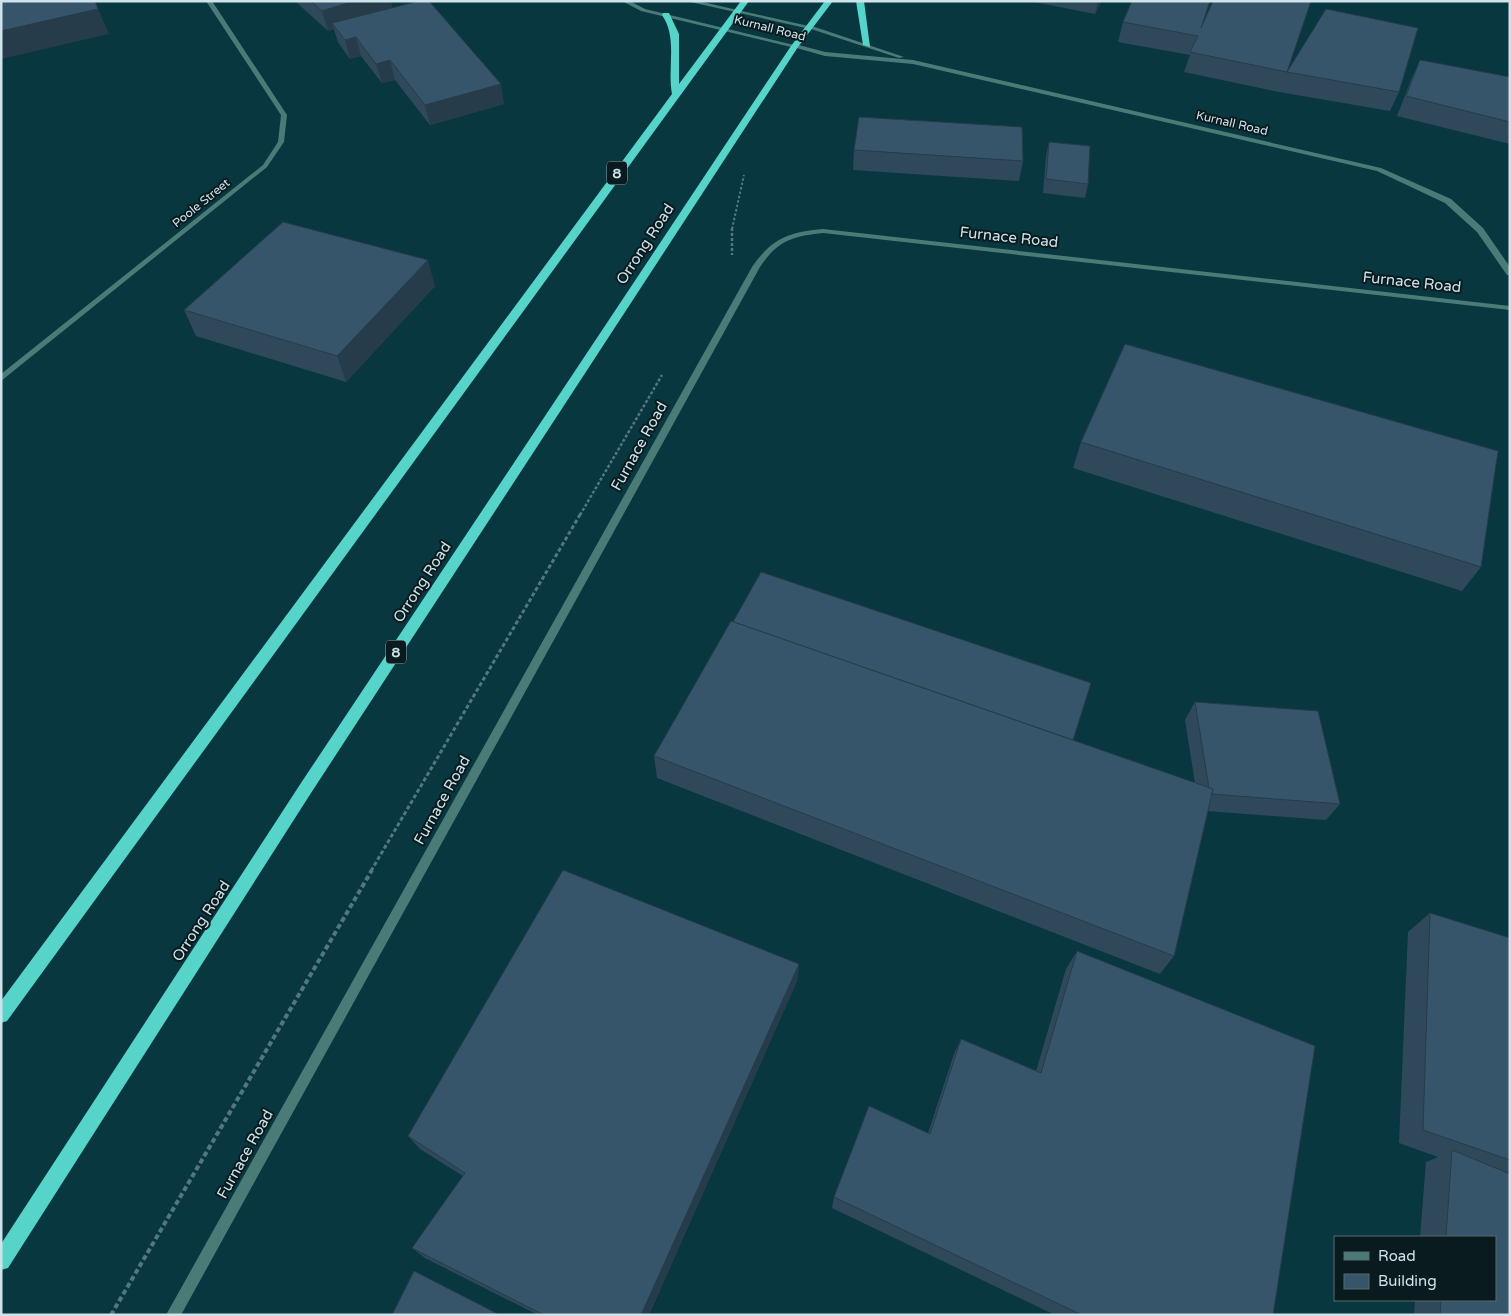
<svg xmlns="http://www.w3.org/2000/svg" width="1511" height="1316" font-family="'Varela Round',sans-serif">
  <rect width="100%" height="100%" fill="#093740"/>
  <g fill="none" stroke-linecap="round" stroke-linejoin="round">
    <path stroke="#52777f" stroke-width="2" stroke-dasharray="2.5 2" stroke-linecap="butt" d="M732,229L744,175"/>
    <g stroke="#52777f" stroke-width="2.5" stroke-dasharray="3 2" stroke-linecap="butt">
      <path d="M732,228V255"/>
      <path d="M580,515L662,375"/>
    </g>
    <path stroke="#52777f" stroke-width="3" stroke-dasharray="4 2.5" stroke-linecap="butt" d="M371,871L581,513"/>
    <path stroke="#52777f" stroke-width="4" stroke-dasharray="5 3" stroke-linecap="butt" d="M111,1315L372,870"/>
    <g fill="#4a7b77" fill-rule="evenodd">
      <path d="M206,1H212L287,115L284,142L267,167L1,381V374L263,165L278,142L281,115Z"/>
      <path d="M808,26H812L904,57L899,58L808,28Z"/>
      <path d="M795,44L825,52L913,60L1381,168L1451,199L1483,228L1510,267V275H1507L1477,232L1445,203L1377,171L913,64L825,56L793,47V45Z"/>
      <path d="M823,229L1510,306V310L823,233C793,236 777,241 760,267L181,1315H166L752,267C772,238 789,232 823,229Z"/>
    </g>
    <g fill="#4a7b77" fill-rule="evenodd">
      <path d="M622,1H630L645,9L798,46L795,48L641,11Z"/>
      <path d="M686,1H698L813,27L810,29Z"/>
    </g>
    <g fill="#56d4ca" fill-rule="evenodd">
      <path d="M741,1H749L7,1021L1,1023V1001L672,94C667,68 678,38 662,15L663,13H669L679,34V84Z"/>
      <path d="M825,1H833L798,47L311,793L8,1268L1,1270V1244L301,783L791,46Z"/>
      <path d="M856,1H864L870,47L863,45Z"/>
    </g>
  </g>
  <g fill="#2f495b">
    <path d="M295,1H394L391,2L392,8L504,104L430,125L395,80L382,83L361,56L350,59L338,42L334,29L328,31Z"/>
    <path d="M1029,1H1102L1095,14Z"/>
    <path d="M1123,22H1204L1287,72L1399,92L1390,111L1279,92L1184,72L1190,55L1118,42Z"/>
    <path d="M1420,60L1510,77V144L1397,116L1411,80Z"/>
    <path d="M1049,142L1088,184L1085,198L1043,193L1046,156Z"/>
    <path d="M854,150L1023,161L1019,181L853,170Z"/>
    <path d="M435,286L346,382L196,336L184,310Z"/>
    <path d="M1081,442L1481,567L1462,591L1073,468Z"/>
    <path d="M1195,702L1340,804L1326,820L1208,811L1174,956L1160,974L657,778L654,756L1073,740L1195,783L1185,720Z"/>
    <path d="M1430,913L1510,938V1315H1414L1415,1300H1495V1237H1420L1426,1162L1438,1157L1399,1143L1408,932Z"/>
    <path d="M1077,951L1273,1315H1055L832,1208L834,1197L928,1133L954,1054L961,1039L1036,1071L1066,969Z"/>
    <path d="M799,964L797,981L649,1315H538L425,1258L412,1248L463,1176L420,1149L408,1136Z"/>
  </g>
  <g fill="#263c4a">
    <path d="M354,1H394L391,2L393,10L332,23L334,29L328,31L322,11Z"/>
    <path d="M1098,1H1102L1095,14Z"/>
    <path d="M98,9L109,34L1,59V31Z"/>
    <path d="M356,37L361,56L350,59L345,40Z"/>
    <path d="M390,60L395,80L382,83L376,64Z"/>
    <path d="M501,84L504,104L430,125L425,105Z"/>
    <path d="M428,260L435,286L346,382L337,356Z"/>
    <path d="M799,964L797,981L649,1315H641Z"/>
  </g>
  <g fill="#37556a" stroke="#263c4a">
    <path d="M1,1H95L98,9L1,31Z"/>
    <path d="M311,1H354L322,11Z"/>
    <path d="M419,1H429L501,84L425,105L390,60L376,64L356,37L345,40L332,23Z"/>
    <path d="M1132,1H1210L1201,28L1213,1H1311L1287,72L1326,9L1418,28L1399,92L1287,72L1190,52L1198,36L1123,22Z"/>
    <path d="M1420,60L1510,77V122L1406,96Z"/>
    <path d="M859,117L1022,127L1023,161L854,150Z"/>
    <path d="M1049,142L1090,146L1088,184L1046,179Z"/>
    <path d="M283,222L428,260L337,356L184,310Z"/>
    <path d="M1125,344L1498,451L1481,567L1081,442Z"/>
    <path d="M761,572L1091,683L1073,740L733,622Z"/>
    <path d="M731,621L1213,789L1174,956L654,756Z"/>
    <path d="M1195,702L1318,711L1340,804L1212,794L1213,789L1209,788Z"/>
    <path d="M563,870L799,964L641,1315H544L412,1248L465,1173L408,1136Z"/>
    <path d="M1430,913L1510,938V1160L1423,1130Z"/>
    <path d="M1077,951L1315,1046L1273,1315H1082L834,1197L869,1106L930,1134L961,1039L1041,1073Z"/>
    <path d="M1452,1150L1510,1174V1315H1440L1441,1300H1495V1237H1446Z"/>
    <path d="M414,1271L500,1315H392Z"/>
  </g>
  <g text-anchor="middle" stroke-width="4" stroke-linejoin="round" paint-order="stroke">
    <g font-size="12" fill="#cee4ea" stroke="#0a1b1f">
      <text transform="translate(770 28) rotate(14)" y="4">Kurnall Road</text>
      <text transform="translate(1232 123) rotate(13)" y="4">Kurnall Road</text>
      <text transform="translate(201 203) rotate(-39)" y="4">Poole Street</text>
    </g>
    <g fill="#0a1b1f" stroke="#93a8ad" stroke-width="1">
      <rect x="607" y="161.5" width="20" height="23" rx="4"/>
      <rect x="386" y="640.5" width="20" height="23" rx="4"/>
    </g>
    <g font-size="14" font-weight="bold" fill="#cee4ea">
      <text x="617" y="178">8</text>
      <text x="396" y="657">8</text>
    </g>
    <g font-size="15" fill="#cee4ea" stroke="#0a1b1f">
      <text transform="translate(1009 237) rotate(6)" y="5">Furnace Road</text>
      <text transform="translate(645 244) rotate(-57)" y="5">Orrong Road</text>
      <text transform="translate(1412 282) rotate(6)" y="5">Furnace Road</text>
      <text transform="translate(639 446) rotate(-61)" y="5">Furnace Road</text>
      <text transform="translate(422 582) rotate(-57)" y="5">Orrong Road</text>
      <text transform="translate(442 800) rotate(-61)" y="5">Furnace Road</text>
      <text transform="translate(201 921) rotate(-57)" y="5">Orrong Road</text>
      <text transform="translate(245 1154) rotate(-61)" y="5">Furnace Road</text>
    </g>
  </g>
  <rect width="1511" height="1316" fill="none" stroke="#cee4ea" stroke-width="5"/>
  <rect x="1334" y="1236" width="162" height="65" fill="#0a1b1f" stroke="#586b70"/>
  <rect x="1344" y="1252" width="25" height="8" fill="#4a7b77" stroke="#586b70"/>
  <text x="1378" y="1261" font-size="15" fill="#cee4ea">Road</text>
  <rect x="1344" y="1274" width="25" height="15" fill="#37556a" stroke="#586b70"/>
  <text x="1378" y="1286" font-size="15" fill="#cee4ea">Building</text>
</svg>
